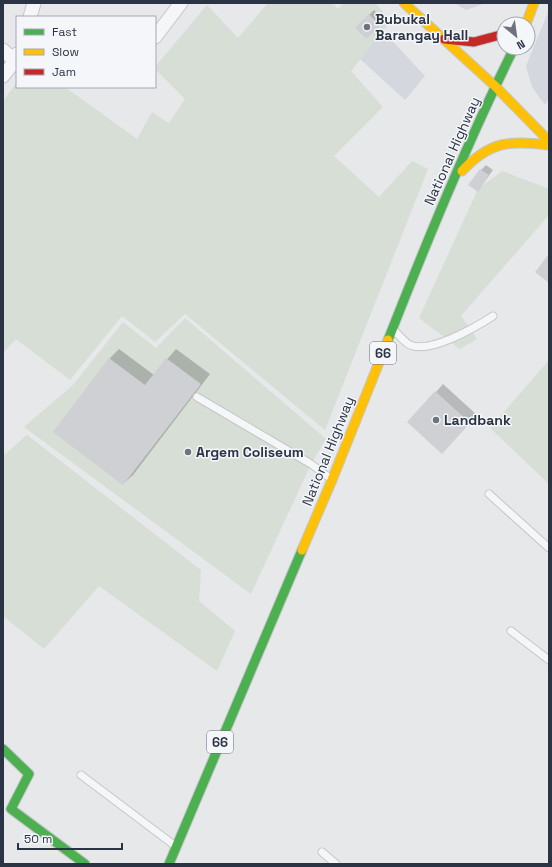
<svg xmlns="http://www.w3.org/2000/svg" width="552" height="867" font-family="'Space Grotesk',sans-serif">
  <rect width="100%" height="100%" fill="#e6e8ea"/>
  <g fill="#d4d7dd">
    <path d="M454,3H486L466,10Z"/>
    <path d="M549,10V98L545,105L532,87L526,66Z"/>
    <path d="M368,15L425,76L405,100L344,44Z"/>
  </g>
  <g fill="#d6ded6">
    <path d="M268,3H332L338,9L344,3H375L391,21L351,71L383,107L334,156L379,197L412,161L428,169L325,430L185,314L155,342L122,316L70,380L16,339L3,353V101L17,82V87H65L137,139L152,112L169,123L185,99L155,69V67L207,5L238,38Z"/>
    <path d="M502,171L549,189V215L461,316L477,339L460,349L419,318L478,189Z"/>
    <path d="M185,318L326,439L311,464L251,594L24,427L73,385L123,322L156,348Z"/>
    <path d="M549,360V484L490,428Z"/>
    <path d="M27,435L201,570L199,601L235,631L217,671L99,586L44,649L3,616V456Z"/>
  </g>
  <g fill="#0003">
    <path d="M374,10L384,21L366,38L356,28Z"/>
    <path d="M486,165L493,170L478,191L481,170Z"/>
    <path d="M119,349L154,375L176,349L210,374L133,475L123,484L110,358Z"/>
    <path d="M443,384L477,415L449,445L436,392Z"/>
  </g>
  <g fill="#ced0d3">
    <path d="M369,14L380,26L366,39L355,27Z"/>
    <path d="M480,169L489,175L478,192L468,185Z"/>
    <path d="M549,254V283L535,272Z"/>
    <path d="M109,358L145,385L166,358L201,384L123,485L53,432Z"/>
    <path d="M435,391L470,423L442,454L407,422Z"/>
  </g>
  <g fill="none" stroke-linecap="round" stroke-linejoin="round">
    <defs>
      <g id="lane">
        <path d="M394,330C398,334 404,342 410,345C430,354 476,327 493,316"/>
        <path d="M197,397L311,464L330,478"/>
        <path d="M489,494L549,548"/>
        <path d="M511,631L549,660"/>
        <path d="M81,775L174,845"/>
        <path d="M322,852L336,864"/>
      </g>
      <g id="street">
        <path d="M30,17L34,3"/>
        <path d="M155,37L181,3"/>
        <path d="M3,50L15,61"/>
        <path d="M3,76L15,61L17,54"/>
      </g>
      <g id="fast">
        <path d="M388,340C427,241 467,143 514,48"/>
        <path d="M3,749L29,774L11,809L85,864"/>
        <path d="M169,864L302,550"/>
      </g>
      <g id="slow">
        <path d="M404,3L495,86L549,141"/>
        <path d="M526,24L534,3"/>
        <path d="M462,171C490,141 510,140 549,145"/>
        <path d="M302,550L332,480L388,340"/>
      </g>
      <path id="jam" d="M444,39L474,42L504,34"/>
    </defs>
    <use href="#lane" stroke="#c4c6c8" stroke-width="9"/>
    <use href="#street" stroke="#c4c6c8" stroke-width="15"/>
    <use href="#fast" stroke="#c4c6c8" stroke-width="11"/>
    <use href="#slow" stroke="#c4c6c8" stroke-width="11"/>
    <use href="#jam" stroke="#c4c6c8" stroke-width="11"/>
    <use href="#lane" stroke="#f5f6f7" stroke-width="7"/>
    <use href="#street" stroke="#f5f6f7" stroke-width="13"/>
    <use href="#fast" stroke="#4caf50" stroke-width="9"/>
    <use href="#slow" stroke="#ffc107" stroke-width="9"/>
    <use href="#jam" stroke="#c62828" stroke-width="9"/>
  </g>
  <g fill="#6c737f" stroke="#f4f6f9" stroke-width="1.5">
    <circle cx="367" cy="27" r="4"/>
    <circle cx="436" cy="420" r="4"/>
    <circle cx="188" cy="452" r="4"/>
  </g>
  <g text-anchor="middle" stroke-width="3" stroke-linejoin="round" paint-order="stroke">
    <g fill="#f4f6f9" stroke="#676e7b" stroke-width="1">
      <rect x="370" y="342" width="26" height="22" rx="3"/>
      <rect x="207" y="731" width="26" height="22" rx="3"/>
    </g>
    <g font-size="13" font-weight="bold" fill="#2b3445">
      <text x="383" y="358">66</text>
      <text x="220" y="747">66</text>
    </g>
    <g font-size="14" font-weight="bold" fill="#2b3445" stroke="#f4f6f9" text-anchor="start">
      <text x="375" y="24">Bubukal<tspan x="375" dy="16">Barangay Hall</tspan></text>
      <text x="444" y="425">Landbank</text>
      <text x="196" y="457">Argem Coliseum</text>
    </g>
    <g font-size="14" fill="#2b3445" stroke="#f4f6f9">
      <text transform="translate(452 151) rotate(-66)" y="5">National Highway</text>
      <text transform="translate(328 451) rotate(-68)" y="5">National Highway</text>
    </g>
  </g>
  <rect width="552" height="867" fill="none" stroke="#2b3445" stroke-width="8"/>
  <rect x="16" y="16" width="140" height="72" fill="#f4f6f9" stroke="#a4a8b1"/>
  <rect x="24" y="29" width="20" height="6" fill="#4caf50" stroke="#a4a8b1"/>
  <text x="52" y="36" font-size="12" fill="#2b3445">Fast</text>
  <rect x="24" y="49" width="20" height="6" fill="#ffc107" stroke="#a4a8b1"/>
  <text x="52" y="56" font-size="12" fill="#2b3445">Slow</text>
  <rect x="24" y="69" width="20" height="6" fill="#c62828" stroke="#a4a8b1"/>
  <text x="52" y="76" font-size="12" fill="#2b3445">Jam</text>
  <g transform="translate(516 36) rotate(151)"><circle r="19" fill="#f4f6f9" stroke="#a4a8b1"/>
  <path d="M0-3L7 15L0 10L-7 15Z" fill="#6c737f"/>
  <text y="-6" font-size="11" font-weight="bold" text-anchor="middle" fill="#2b3445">N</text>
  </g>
  <path d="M18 843v6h104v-6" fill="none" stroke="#2b3445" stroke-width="2"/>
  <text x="24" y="843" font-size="12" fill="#2b3445" stroke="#f4f6f9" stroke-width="3" paint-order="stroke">50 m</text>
</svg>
